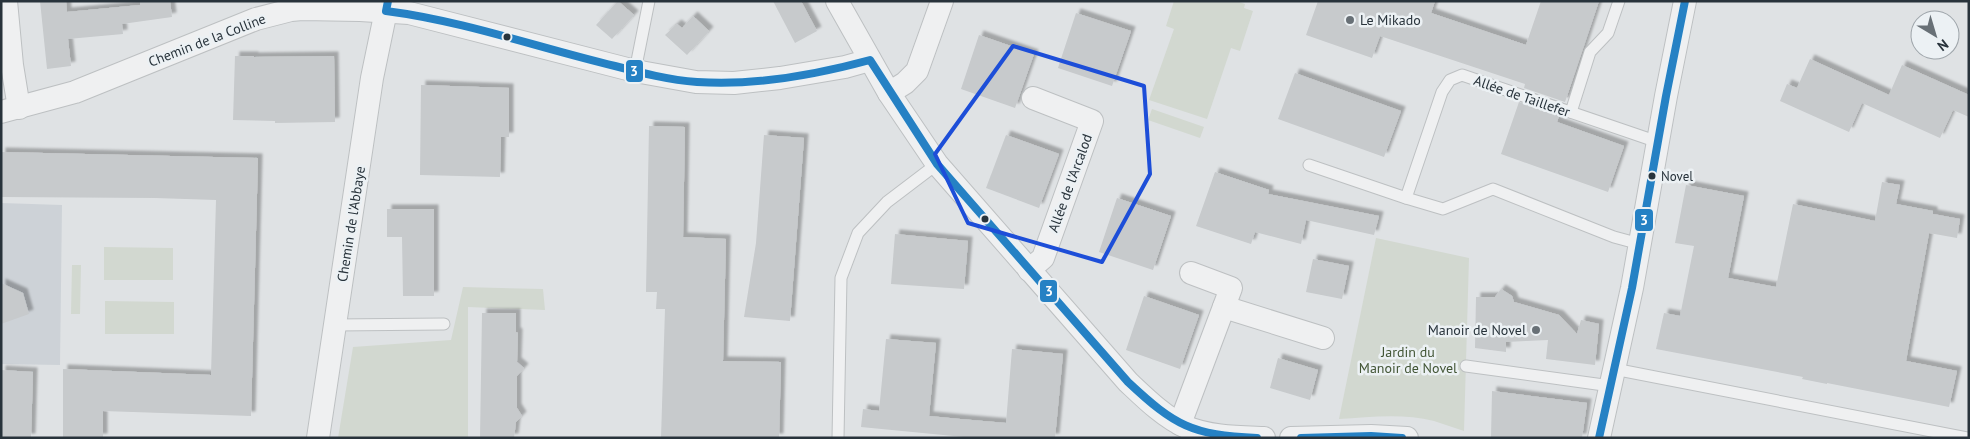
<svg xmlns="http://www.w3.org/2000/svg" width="1970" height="439" font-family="'PT Sans',sans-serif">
  <defs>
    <filter id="shadow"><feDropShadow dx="4.5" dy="-4.5" stdDeviation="1" flood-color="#0004"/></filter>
  </defs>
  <rect width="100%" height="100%" fill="#dfe2e4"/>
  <path fill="#cdd2d7" d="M1,203L62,205L60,365L1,364Z"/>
  <g fill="#d2d8d0">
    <path d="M1174,1H1236L1245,4L1244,8L1253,11L1240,51L1231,48L1207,119L1149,100L1174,29L1166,26Z"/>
    <path d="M1152,109L1204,127L1200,138L1148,120Z"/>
    <path d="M1376,238L1469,258L1464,431C1454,428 1444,424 1434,421C1403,413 1370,417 1339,419Z"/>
    <path d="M104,247L173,248V280H104Z"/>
    <path d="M72,265H81L80,314H71Z"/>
    <path d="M463,287L543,289L545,310L468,307V438H338L353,347L451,340Z"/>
    <path d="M105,301L174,302V334H105Z"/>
  </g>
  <g fill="#c7cacc" filter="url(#shadow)">
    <path d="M40,1H66L67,12L140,5V1H170L172,17L122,24L123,34L68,39L71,66L47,69Z"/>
    <path d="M618,1L634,15L612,39L596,25Z"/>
    <path d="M773,1H801L817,31L795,43Z"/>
    <path d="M1318,1H1435L1431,13L1526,45L1541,1H1599L1565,102L1524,88L1525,84L1380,36L1372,58L1306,35Z"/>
    <path d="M1076,13L1131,31L1112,86L1058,68Z"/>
    <path d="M693,16L709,31L687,55L665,35L677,24L682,28Z"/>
    <path d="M979,35L1034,54L1015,108L961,89Z"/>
    <path d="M235,56H254V57L334,56L335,122L275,123V121L233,120Z"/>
    <path d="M1810,59L1889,95L1902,65L1969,95V117L1953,110L1940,138L1862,103L1849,132L1780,101L1787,84L1797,88Z"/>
    <path d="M1295,73L1401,111L1384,157L1278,119Z"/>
    <path d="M421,85L509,88V137H501L500,177L420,175Z"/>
    <path d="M1519,102L1559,116L1557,122L1624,146L1608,192L1501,154Z"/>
    <path d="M649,126L685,127L683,237L726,239L723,361L781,362L779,438H661L665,309H656L657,292H646Z"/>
    <path d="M764,135L804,138L790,321L744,317L756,243Z"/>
    <path d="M1006,135L1059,154L1039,208L986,188Z"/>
    <path d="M1,152L258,158L251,416L103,411V438H63V369L211,375L216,200L155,198L1,197Z"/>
    <path d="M1215,172L1269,190L1268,194L1379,216L1374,235L1306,220L1301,244L1255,232L1251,244L1196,226Z"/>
    <path d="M1882,182L1900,185L1896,204L1933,211V214L1960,219L1957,238L1929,233L1906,361L1957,371L1949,407L1827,383V384L1802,379L1803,377L1656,349L1664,313L1680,316L1694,246L1675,243L1686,185L1744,196L1728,278L1776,287L1793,204L1875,221Z"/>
    <path d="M1117,198L1171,216L1153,270L1099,252Z"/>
    <path d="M387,209H434V296H403L402,237H387Z"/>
    <path d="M895,234L968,241L964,289L891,284Z"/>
    <path d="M1313,259L1349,266L1342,299L1306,292Z"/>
    <path d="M1,283L23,293L29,314L1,324Z"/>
    <path d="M1501,289L1512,296L1514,302L1559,315L1577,334L1581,320L1599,324L1595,365L1546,359L1548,340L1506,342V352L1475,348L1476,297H1495Z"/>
    <path d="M1144,296L1199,315L1180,369L1126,350Z"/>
    <path d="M482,313H516V332L518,333L517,362L524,368L517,376V408L522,416L516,422L514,438H480Z"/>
    <path d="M886,339L936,343L929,416L960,419L1006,423L1012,349L1063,354L1055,438H974L861,427L863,409L879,411Z"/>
    <path d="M1278,358L1318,370L1310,400L1270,388Z"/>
    <path d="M1,370L33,372L31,438H1Z"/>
    <path d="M1492,391L1587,403L1582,438H1491Z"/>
  </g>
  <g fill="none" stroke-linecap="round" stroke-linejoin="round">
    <defs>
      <g id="service">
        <path d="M635,71L649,1"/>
        <path d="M1571,112L1590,52L1608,33L1619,1"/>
        <path d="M1309,165L1406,198L1442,92L1450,80L1462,75L1658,142"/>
        <path d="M1406,198L1443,209L1493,189L1614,237L1640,244"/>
        <path d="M335,325L444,324"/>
        <path d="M1466,366L1611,386"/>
        <path d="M1614,369L1967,438"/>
        <path d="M838,438L841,278L858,233L887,202L937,164"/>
      </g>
      <g id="minor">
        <path d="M6,1L12,65L19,108"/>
        <path d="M837,1L889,93L937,164L1128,382C1145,398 1164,417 1186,427C1209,437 1239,437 1264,438"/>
        <path d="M889,93L905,83L917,71L942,1"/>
        <path d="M1,112L75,92L256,19L291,10L302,9L360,10L409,13L635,71L696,82L734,83L780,78L845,67L870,60"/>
        <path d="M1029,270L1043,258L1092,121L1033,98"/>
        <path d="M1224,307L1323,338"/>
        <path d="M1180,424L1231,288L1191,273"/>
        <path d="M318,438L372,78L388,1"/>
        <path d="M1291,438L1371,436L1407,438"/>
        <path d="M1599,438L1632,288L1666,96L1685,1"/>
      </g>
    </defs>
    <use href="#service" stroke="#bdc0c2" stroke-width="13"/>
    <use href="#minor" stroke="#bdc0c2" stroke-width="24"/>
    <use href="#service" stroke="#eff0f1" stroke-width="11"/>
    <use href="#minor" stroke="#eff0f1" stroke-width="22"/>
    <defs>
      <g id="bus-1">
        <path d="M388,1L386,11C464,21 539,48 615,66C642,73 669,80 697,82C754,86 815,75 870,60L937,164L1128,382C1175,426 1192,435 1257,438"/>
        <path d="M1301,438L1371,436L1402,438"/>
        <path d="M1599,438L1632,288L1666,96L1685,1"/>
      </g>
    </defs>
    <use href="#bus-1" stroke="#ecf1f4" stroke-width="11"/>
    <use href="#bus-1" stroke="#2581c4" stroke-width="8"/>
  </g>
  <path fill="none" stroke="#1d4ed8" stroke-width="4" stroke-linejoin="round" d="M1013,46L1144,86L1150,174L1102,262L968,223L935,154Z"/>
  <g fill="#687076" stroke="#ecf1f4" stroke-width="2">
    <circle cx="1350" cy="20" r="5"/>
    <circle cx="1536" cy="330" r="5"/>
  </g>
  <g fill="#28333b" stroke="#ecf1f4" stroke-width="2">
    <circle cx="507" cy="37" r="4.5"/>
    <circle cx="1652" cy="176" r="4.5"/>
    <circle cx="985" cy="219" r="4.5"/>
  </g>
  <g text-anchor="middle" stroke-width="5" stroke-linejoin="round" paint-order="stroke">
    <g font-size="13" fill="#28333b" stroke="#ecf1f4" text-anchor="start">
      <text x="1661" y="181">Novel</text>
    </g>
    <g font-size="14" fill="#28333b" stroke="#ecf1f4" text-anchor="start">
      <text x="1360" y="25">Le Mikado</text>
      <text x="1526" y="335" text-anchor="end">Manoir de Novel</text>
    </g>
    <g font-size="14" fill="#28333b" stroke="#ecf1f4">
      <text transform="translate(207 40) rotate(-21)" y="5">Chemin de la Colline</text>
      <text transform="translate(1522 96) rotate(19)" y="5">Allée de Taillefer</text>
      <text transform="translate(1070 183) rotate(-70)" y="5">Allée de l'Arcalod</text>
      <text transform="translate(351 224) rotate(-81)" y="5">Chemin de l'Abbaye</text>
    </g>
    <g font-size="14" fill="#435636" stroke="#ecf1f4">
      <text x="1408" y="357">Jardin du<tspan x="1408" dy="16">Manoir de Novel</tspan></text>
    </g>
  </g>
  <g stroke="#ecf1f4" stroke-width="2">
    <rect x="625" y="59" width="19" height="24" rx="5" fill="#2581c4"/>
    <rect x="1634" y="208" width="20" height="24" rx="5" fill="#2581c4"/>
    <rect x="1039" y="279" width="19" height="24" rx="5" fill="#2581c4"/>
  </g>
  <g font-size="14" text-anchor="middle" font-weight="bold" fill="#fff">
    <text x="634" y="76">3</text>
    <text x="1644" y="225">3</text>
    <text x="1049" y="296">3</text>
  </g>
  <rect width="1970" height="439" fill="none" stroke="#28333b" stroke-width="5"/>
  <g transform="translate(1935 35) rotate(142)"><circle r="24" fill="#ecf1f4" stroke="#9ea5aa"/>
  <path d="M0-4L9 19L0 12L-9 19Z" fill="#687076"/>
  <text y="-8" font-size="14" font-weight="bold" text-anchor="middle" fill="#28333b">N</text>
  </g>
</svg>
